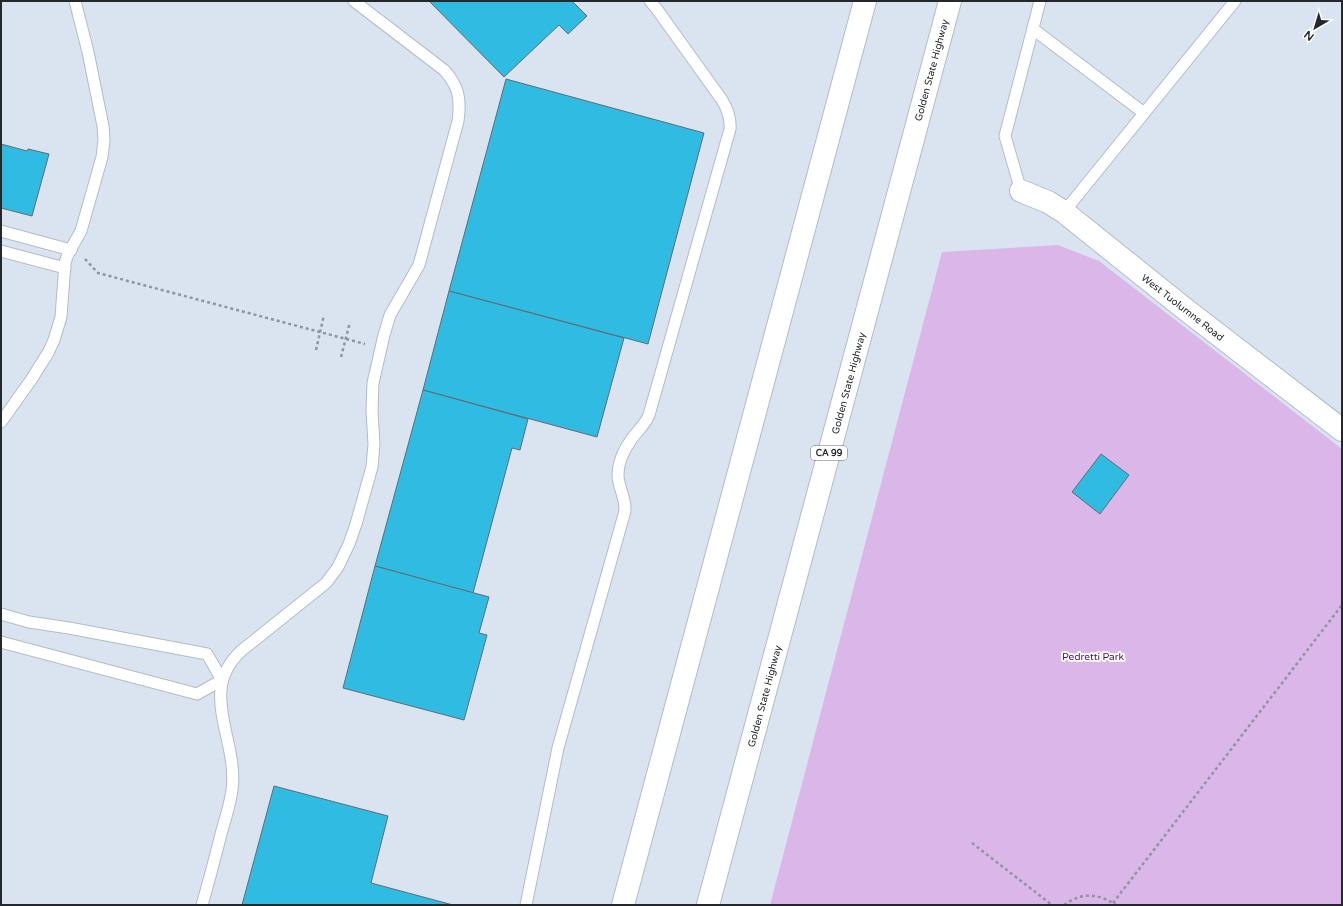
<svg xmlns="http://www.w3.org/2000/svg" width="1343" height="906" font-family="'Varela Round',sans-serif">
  <rect width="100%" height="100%" fill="#dae4f1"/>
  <path fill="#dbb6e8" d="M1058,245L1099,261L1342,449V905H770L942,252Z"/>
  <g fill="#30bbe2" stroke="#5e6d73">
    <path d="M429,1H572L587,16L568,34L559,25L504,77Z"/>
    <path d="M506,79L704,133L648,344L449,291Z"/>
    <path d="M1,144L27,151L28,149L49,154L32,216L1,208Z"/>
    <path d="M449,291L624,338L597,437L423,390Z"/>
    <path d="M423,390L528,419L520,450L512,448L473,593L375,566Z"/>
    <path d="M1101,454L1129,475L1100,514L1072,492Z"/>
    <path d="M375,566L489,597L479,633L487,635L464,720L343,688Z"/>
    <path d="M274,786L388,816L371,883L453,905H242Z"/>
  </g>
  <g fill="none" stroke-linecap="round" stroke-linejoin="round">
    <defs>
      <g id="lane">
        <path d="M1033,29L1144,113"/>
        <path d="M1021,191L1005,136L1040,1"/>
        <path d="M1064,212L1235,1"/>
        <path d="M1,231L71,250"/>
        <path d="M1,251L65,268"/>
        <path d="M1,422L31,380L48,353L54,340L61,317L65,263L68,254L81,231L102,157L104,140L103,126L88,52L75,1"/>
        <path d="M1,614L29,622L69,628L207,654L222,680L197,694L1,642"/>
        <path d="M202,905C209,881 215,858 221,834C225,820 230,805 232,790C239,740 197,692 241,651L326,583L338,567L349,544L356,524L372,467L374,444L372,411L373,383L384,335L390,315L419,265L458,121C461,100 459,86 444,70L354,1"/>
        <path d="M526,905L558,748L625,511C626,498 618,487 618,475C618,463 624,449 631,440C637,431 645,425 649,415L730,129C731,118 728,110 722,100L656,8L650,1"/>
      </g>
      <path id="street" d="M1021,191L1048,202L1064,212L1185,309L1342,430"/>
      <g id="highway">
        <path d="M623,905L865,1"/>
        <path d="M708,905L950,1"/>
      </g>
    </defs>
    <use href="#lane" stroke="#b2bcc8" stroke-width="13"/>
    <use href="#street" stroke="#b2bcc8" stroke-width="24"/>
    <use href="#highway" stroke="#b2bcc8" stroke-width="24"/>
    <g stroke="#8d959e" stroke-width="2.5" stroke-dasharray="3 3" stroke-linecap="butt">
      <path d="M746,1V2"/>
      <path d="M85,259L98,273L365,344"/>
      <path d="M316,350L324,315"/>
      <path d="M341,357L350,322"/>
      <path d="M972,843L1052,905"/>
      <path d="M1113,903L1342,605"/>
      <path d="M1064,905C1082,892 1098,893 1116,905"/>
    </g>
    <use href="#lane" stroke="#fff" stroke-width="11"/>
    <use href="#street" stroke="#fff" stroke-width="22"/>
    <use href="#highway" stroke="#fff" stroke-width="22"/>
  </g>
  <g text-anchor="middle" stroke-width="4" stroke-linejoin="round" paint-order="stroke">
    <rect fill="#fff" stroke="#66686b" stroke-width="1" x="811" y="446" width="36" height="14" rx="3"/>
    <g font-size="9" font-weight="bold" fill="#24282c">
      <text x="829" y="456">CA 99</text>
    </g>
    <g font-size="10" fill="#24282c" stroke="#fff">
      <text transform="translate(931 70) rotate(-75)" y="4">Golden State Highway</text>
      <text transform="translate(1183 307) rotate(38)" y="4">West Tuolumne Road</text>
      <text transform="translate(848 383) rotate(-75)" y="4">Golden State Highway</text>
      <text transform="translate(764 696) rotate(-75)" y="4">Golden State Highway</text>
    </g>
    <g font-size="10" fill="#460f55" stroke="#fff">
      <text x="1093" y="660">Pedretti Park</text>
    </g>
  </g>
  <rect width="1343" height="906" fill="none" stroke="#24282c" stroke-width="4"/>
  <g transform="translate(1315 28) rotate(218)" stroke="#ffffff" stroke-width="3" paint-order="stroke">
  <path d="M0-3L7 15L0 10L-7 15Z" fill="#24282c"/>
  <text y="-6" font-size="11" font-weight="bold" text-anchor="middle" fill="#24282c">N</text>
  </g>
</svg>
